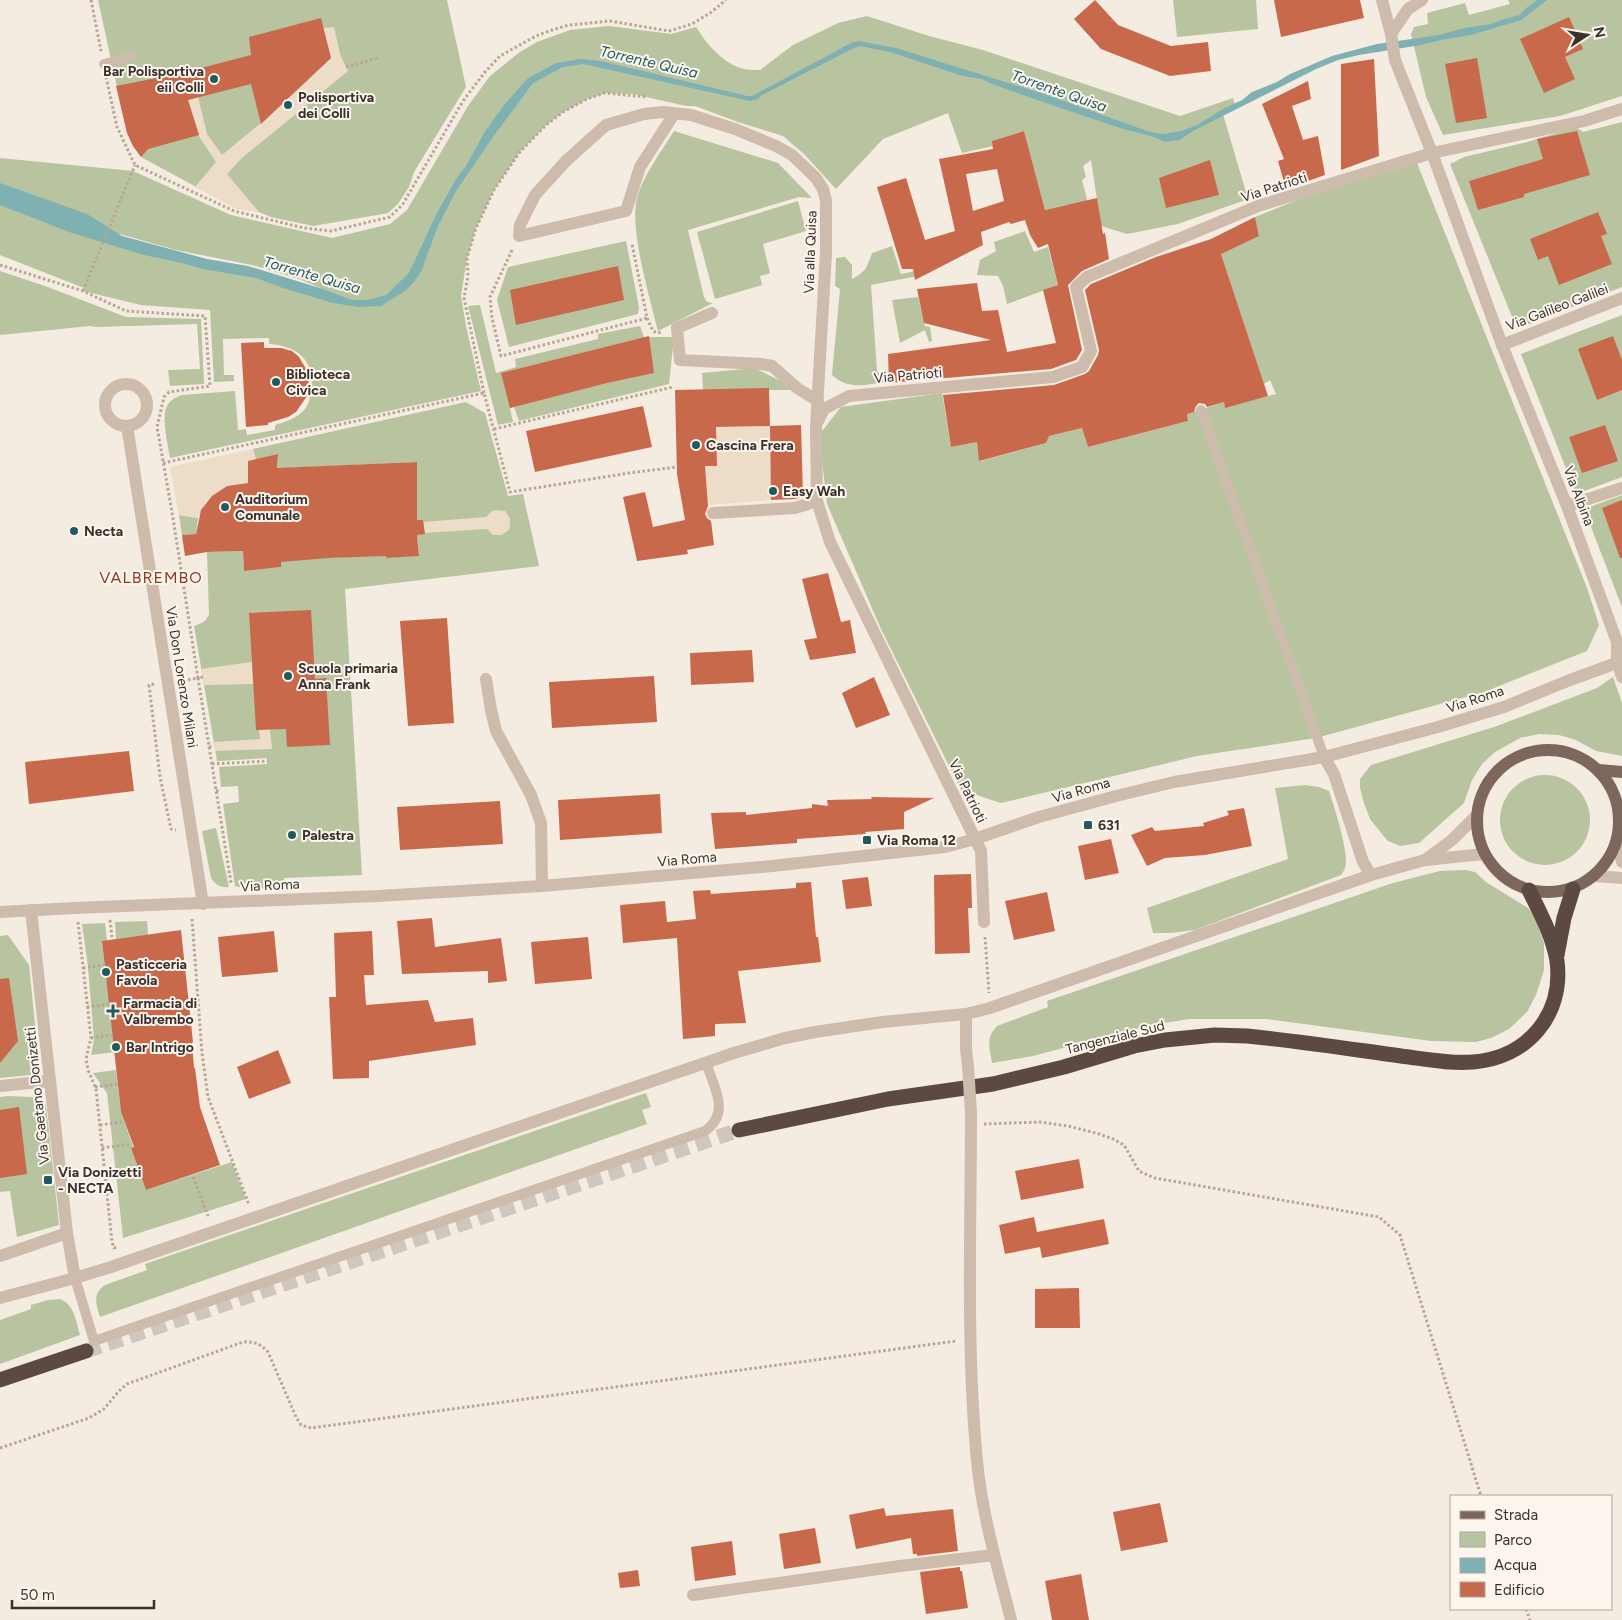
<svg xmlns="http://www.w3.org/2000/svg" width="1622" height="1620" font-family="Figtree,sans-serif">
  <rect width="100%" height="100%" fill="#f4ebe1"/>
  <g fill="#b8c4a0" fill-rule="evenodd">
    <path d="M98,0H447L466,87L414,172L409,187L398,204L388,213L377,215L313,226L271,217L259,212L235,208L141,157L133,146L127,133Z"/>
    <path d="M1173,0H1256L1258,29L1177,37Z"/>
    <path d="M1508,0H1622V96L1560,116L1443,135L1426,97L1411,34L1414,27L1428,24L1427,13L1465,3L1469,15L1510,4Z"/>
    <path d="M867,16L929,36L983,50L1180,116L1233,98L1235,105L1223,114L1248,199L1178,224L1127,234L1101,226L1091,160L1083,166L1086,177L1082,180L1089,207L1078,219L1066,205L1045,210L1024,131L993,141V146L962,153L948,113L883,139L836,189L804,154L783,136L738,122L695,106H686L633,94L605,93L587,99L563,112L546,125L519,153L494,190L476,228L467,258L461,296L466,326L481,391L170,458C168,445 161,418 167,406C170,400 176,397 182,395L235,391L238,430L246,429L247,435L275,430V425C285,422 298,418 305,409C309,404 310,397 311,391C316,360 297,346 269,344V338L223,339L224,375H234V381L214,382L210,310L141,305L83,291L84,288L0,255V158L133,171L231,215L332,238L390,224L407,210L468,106L490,76L520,52L537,42L570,30L609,26L671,34L696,27C706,43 721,61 740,68C746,70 754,70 760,70L793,45L838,23ZM109,231L176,250L252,265L299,279L346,299L107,233Z"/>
    <path d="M1622,122V287L1517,329L1450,164L1464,157L1527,142L1576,127L1583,132Z"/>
    <path d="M674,131L778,163L812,198L799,197L688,230L704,297L707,302L713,303L658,331C650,299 629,228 637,198C644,174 661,152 674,131Z"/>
    <path d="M1417,163L1587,588L1599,625L1587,651L1484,692L1316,738L1197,756L1001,803L961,790L881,629L827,504L819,435L841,407L942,393L951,447L977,442L980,461L1046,443L1049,436L1082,428L1088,447L1188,421L1187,414L1224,402L1225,407L1276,394L1270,380L1264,384L1220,251H1226L1259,236L1255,217L1305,197Z"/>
    <path d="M798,201L806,231L763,244L770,273L760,276L762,285L715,299L697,232Z"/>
    <path d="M1025,231L1034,252L1048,247L1058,285L1007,304L1003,286L998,276L977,275L980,260L996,251L994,242Z"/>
    <path d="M626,241L639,307L638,314L509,347L497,300L508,267Z"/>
    <path d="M892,246L901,274L916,271L918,276L871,285L877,371L887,382C865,384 850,391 832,375L840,289L835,286L836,258L845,257L852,265V279C866,272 867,267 872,253Z"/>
    <path d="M0,271L45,286L126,317L201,319L204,384L170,386L168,370L200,369L197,324L96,327L90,326L0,335Z"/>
    <path d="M918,297L925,326L930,327L932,341L929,342L925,330L900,343L892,300Z"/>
    <path d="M480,305L496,373L516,367L515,359L598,339V334L640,326L644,337H674L669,384L519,421L514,407L510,408L513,422L498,425L468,306Z"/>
    <path d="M1622,315V477L1576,494L1521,354Z"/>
    <path d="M754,368L785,383L791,390H703L702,373Z"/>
    <path d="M466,402L485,413L508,496L523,494L539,566L345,589L362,875L284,878V888L248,889L235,886L223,804L239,802L238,786L221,787L219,767L267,764V758L217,761L194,626C202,623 206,622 209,614L207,552L243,551L244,571L281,567V551L327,558L372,556L385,546L386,558L419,555L417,535L424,528L423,520H417V462L287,468L277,471L278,454L256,460L253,449Z"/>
    <path d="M1622,495V607L1584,509Z"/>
    <path d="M179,515L198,518L196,534L182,535Z"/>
    <path d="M1613,677L1622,703V756L1596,751L1576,740L1559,735L1539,734L1520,738L1495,752L1482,764L1472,780L1464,803L1419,843L1400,846L1388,841L1382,834L1370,819L1364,803L1360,788V779L1371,765L1494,727L1597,688Z"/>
    <circle cx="1545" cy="820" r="45"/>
    <path d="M1305,785L1319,787L1329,791C1334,806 1350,855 1345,868C1344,871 1342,873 1341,875L1195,930L1170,933H1153L1147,908L1288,859L1275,788Z"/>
    <path d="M216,828L229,887C220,888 216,885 211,878L202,831Z"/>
    <path d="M1465,870L1475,872L1486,882L1528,908L1535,917L1544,943V970L1536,995L1527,1012L1509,1029L1491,1038L1476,1042L1431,1041L1267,1019H1190L1151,1025L1033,1056L992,1063C990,1048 985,1038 997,1026L1048,1007L1047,1001L1393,883L1440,871Z"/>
    <path d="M147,921L148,935L116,939L115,922Z"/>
    <path d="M105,923L107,941L102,942L115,1052L91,1055L94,1039L88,967L82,924Z"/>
    <path d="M8,935L29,965L40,1074L0,1078V936Z"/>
    <path d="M116,1070L121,1112L132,1144L133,1147L131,1148L146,1190L232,1162L246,1199L123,1238L107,1093L93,1073Z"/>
    <path d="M646,1093L651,1107L642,1110L647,1124L100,1317C96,1304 92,1294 105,1285L147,1270L145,1264Z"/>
    <path d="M8,1096L32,1097L46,1105L59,1225L17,1237L10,1191L0,1192V1097Z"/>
    <path d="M60,1299C75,1305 76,1322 80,1335L0,1364V1320L31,1309V1305L48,1300Z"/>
  </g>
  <g fill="#ecdcc8">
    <path d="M334,27L340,54L348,71L242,158L227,174L259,212L235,208L195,187L216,162L200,138L188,100L198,97L207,134L222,155L261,123L331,58L323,28Z"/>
    <path d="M770,426L771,500L708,505L706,483L679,485L677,467L717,466L716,427Z"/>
    <path d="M253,449L256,460L248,483L227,486L220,490L205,504L198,518L179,515L170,467Z"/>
    <path d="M496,510L505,511L510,518V526L509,530L501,535H493L487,529L424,533L423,522L486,517L492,511Z"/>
    <path d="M252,662L254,686L253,684L204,685L201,669Z"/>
    <path d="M270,729L272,749L215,751L213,742L260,739L259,730Z"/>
  </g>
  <path fill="#7fb0b2" d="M1537,0H1547L1521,20L1471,35L1441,40L1421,45L1359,55L1338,60L1316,69L1195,130L1179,140L1165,142L1151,136L1123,129L1043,102L992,84L982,79L963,76L890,52L860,46L854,48L762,95L758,99L750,101L583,64L563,67L533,83L493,137L456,191L438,226L421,272L413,283L405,291L381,306L359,307L333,303L283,288L256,278L203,269L182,263L144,255L69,232L0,205V183L87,214L122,236L207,259L248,266L323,289L352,300H367L386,295L409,273L437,213L456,179L466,166L484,133L504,105L527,79L545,69L556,63L581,59L601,61L747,96H752L851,43L858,41L896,48L1044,94L1150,132L1163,134L1181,131L1197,125L1223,109L1242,100L1252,92L1277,82L1290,74L1332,56L1377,44L1439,35L1465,28L1491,24L1504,19L1520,15L1525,9Z"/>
  <g fill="#c8694b" fill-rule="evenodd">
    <path d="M1095,0L1118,25L1171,46L1208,42L1211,71L1170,76L1101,49L1074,19Z"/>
    <path d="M1274,0H1360L1364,18L1281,37Z"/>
    <path d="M1569,17L1583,49L1565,57L1575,79L1544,93L1520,39Z"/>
    <path d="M321,18L331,58L261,124L251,84L188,100L199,135L148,149L141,157L133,146L127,133L116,86L182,73L251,55L249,37Z"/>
    <path d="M1477,58L1487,118L1456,123L1445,64Z"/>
    <path d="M1374,59L1379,156L1341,170V64Z"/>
    <path d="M1308,81L1311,99L1292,106L1303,140L1318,136L1325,175L1286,189L1278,161L1284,159L1262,104Z"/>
    <path d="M1024,131L1045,210L1097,198L1103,234L1105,233L1109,259L1082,271L1068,285L1082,350L1076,360L1051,369L889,383L888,354L991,340L924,323L917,289L977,283L982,311L998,310L1007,352L1056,343L1043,290L1058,285L1048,244L1038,248L1030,235L1025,220L1011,224L1009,222L981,232L983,245L915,280L913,269H902L877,187L906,178L925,240L955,231L939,159L993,149L992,141ZM997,169L1004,201L973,211L966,174Z"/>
    <path d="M1577,131L1590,175L1524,194V197L1478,210L1469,181L1543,159L1537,139Z"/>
    <path d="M1210,160L1219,195L1166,208L1159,178Z"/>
    <path d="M1598,212L1607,234L1601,236L1612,264L1559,285L1548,256L1538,260L1530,239Z"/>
    <path d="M1255,217L1259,236L1221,254L1268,396L1225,408L1224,402L1207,407L1205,404L1199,403L1196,406L1194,412L1187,414L1188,421L1088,447L1082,428L1049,436L1046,443L979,461L977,442L951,447L943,395L1054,385L1085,374L1089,371L1098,355L1099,350L1085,290L1091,284L1156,257L1211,239Z"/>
    <path d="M618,266L624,300L516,325L510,290Z"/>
    <path d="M649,336L654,373L607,383L510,408L501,373Z"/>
    <path d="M1613,336L1622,360V390L1597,400L1578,349Z"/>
    <path d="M264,342V348H281L292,351L299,357L306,369L309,378L307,396L296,412L288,417L268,423V425L246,427L241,343Z"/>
    <path d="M769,388L770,426L716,427L717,466H705L708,506L705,514L707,518L711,521L714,545L687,550L688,554L637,561L623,497L645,492L653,527L685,520L677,474L675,390Z"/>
    <path d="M643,406L652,447L535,472L526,431Z"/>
    <path d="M801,425L803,497L795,499L771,500L770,426Z"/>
    <path d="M1605,425L1618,461L1582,473L1569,437Z"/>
    <path d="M278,454L277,468L417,462V520H423L425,534L417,535L419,556L386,558V556L328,558L281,562V567L244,571L243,551L207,552L185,556L182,535L196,534L201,510L212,496L227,486L248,483V461Z"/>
    <path d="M1622,500V558H1620L1602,508Z"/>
    <path d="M828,573L841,622L850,620L856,653L810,660L804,640L817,638L802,579Z"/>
    <path d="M311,610L315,679L326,678L330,745L287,747L286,729L256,730L249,613Z"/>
    <path d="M447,618L454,723L408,726L400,621Z"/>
    <path d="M752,650L754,682L691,685L690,653Z"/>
    <path d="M654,676L657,722L552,728L549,682Z"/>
    <path d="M874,677L890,715L856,728L842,693Z"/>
    <path d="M129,751L134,791L29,804L25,762Z"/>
    <path d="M660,794L662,833L560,840L558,800Z"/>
    <path d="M871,797L934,798L904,812V829L865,832L866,834L797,839V843L715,849L711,813L746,812V815L812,808V804L828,806L827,800L872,799Z"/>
    <path d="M500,801L503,844L400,850L397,807Z"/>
    <path d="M1244,808L1252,846L1205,855L1165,858L1147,866L1131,835L1152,827L1155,831L1204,826L1203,823L1229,815L1227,811Z"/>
    <path d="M1111,839L1119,873L1085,880L1078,846Z"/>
    <path d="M971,874L972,908H968L970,953L935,954L934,875Z"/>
    <path d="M868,877L872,906L846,909L842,880Z"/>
    <path d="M811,882L816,937H818L821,962L738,971L746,1023L715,1024V1036L683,1039L677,938L623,943L620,905L665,901L667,922L696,919L693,891L710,890L711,894L796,888V883Z"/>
    <path d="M1047,892L1055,931L1014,940L1005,901Z"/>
    <path d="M432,918L435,947L501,938L507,981L488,983V971L402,974L397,921Z"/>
    <path d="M181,930L193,1042L192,1043L194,1068H195L200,1107L220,1165L146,1190L131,1148L134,1147L121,1112L102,941Z"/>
    <path d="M274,931L278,972L222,977L218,937Z"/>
    <path d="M372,931L374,975H364L366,1005L428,1000L435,1022L473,1018L476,1045L369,1061V1078L333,1079L329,997H336L334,933Z"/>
    <path d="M588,937L592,979L535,984L531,942Z"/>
    <path d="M9,978L18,1041L0,1063V979Z"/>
    <path d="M278,1050L291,1083L249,1099L237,1067Z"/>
    <path d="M19,1107L27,1174L0,1178V1110Z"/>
    <path d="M1079,1159L1084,1188L1021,1200L1015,1171Z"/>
    <path d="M1034,1217L1037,1232L1104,1219L1109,1244L1042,1258L1040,1247L1005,1254L999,1225Z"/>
    <path d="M1079,1288L1080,1328H1035V1289Z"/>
    <path d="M1160,1503L1168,1542L1121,1551L1113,1512Z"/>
    <path d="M884,1508L886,1516L953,1509L958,1551L917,1556V1554H913L911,1538L856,1549L849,1515Z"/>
    <path d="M815,1528L821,1563L784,1569L779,1534Z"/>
    <path d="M732,1541L736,1575L695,1581L691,1547Z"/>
    <path d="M960,1567V1571H962L968,1608L926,1614L920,1572Z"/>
    <path d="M638,1570L640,1586L620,1588L618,1573Z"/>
    <path d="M1081,1574L1089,1620H1052L1045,1581Z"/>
  </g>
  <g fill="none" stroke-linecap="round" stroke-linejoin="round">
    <path stroke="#cfc6bd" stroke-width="15" stroke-dasharray="15 8" stroke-linecap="butt" d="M86,1351L739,1130"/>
    <g stroke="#b9a596" stroke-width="3" stroke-dasharray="2.5 2.5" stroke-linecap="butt">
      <path d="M91,0L101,51"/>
      <path d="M346,67L378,58"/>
      <path d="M106,77L117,127L135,165L234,211L304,228L331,231L390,217L403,204L407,197L463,101L485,72L500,56L536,36L552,30L569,25L610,21L669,31L692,24L710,13L726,0"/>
      <path d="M512,250L490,297L492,318L501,356L647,318L632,244"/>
      <path d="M0,265L83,291L126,311L205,316L210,386L169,392L164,397L157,427L172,512L198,678L181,681"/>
      <path d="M83,291L135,165"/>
      <path d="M647,318L653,331L657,333L663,332"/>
      <path d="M484,393L464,298L468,276L467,258L476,228L494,190L519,153L546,125L563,112L587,99L605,93L647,97"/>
      <path d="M494,429L673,387"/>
      <path d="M163,463L484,393L510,492L629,473L677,467"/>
      <path d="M203,677L198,678L231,883"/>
      <path d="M154,684L149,685L160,777L171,829L176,830"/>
      <path d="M209,747L214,746"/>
      <path d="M212,764L268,761"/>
      <path d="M216,791L221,790"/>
      <path d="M192,919L202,1053L208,1097L248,1202L246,1203"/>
      <path d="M110,920L112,937"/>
      <path d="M78,922L91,1038L86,1059L88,1070L96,1089L112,1242L114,1248L117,1247"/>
      <path d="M985,937L989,993"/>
      <path d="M83,968L104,965"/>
      <path d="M87,1007L110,1004"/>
      <path d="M91,1038L113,1035"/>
      <path d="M95,1087L118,1084"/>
      <path d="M984,1124L1040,1122L1068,1126L1099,1134L1113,1139L1124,1145L1139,1171L1155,1178L1379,1217L1400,1235L1481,1496"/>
      <path d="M100,1125L124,1122"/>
      <path d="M102,1148L132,1144"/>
      <path d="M193,1177L208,1216"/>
      <path d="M0,1448L89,1418L104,1409L119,1391L127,1384L243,1342C254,1341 261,1344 268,1352L296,1417L301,1425L311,1428L956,1341"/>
      <path d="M1526,1609L1530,1620"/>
    </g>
    <g stroke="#cdbbac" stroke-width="10">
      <path d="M104,64L132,57"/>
      <path d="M1201,410L1324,757"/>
      <path d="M75,1278L94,1341L705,1131C731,1113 714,1087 706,1063"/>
    </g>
    <g stroke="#cdbbac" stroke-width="12">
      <path d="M1382,0L1391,34L1395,60L1432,153L1502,345L1567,506L1617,642V661L1622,677"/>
      <path d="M1391,34L1408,9L1422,0"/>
      <path d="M674,114L640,167L626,211L519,236L520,225L535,195L566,161L606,125L644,114L663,112L691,115L735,129L776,146L792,155L816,178L823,189L826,201V253L816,426L817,501L830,542L981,851L984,922"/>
      <path d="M712,313L677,328L680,360L761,364L772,366L797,388L818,401"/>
      <path d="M1502,345L1622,298"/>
      <circle cx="126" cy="405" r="21"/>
      <path d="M818,421L824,409L849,396L1053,377L1082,367L1091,351L1076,287L1087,277L1258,206L1432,153L1584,121L1622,109"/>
      <path d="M127,426L203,904"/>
      <path d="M1567,506L1622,488"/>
      <path d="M713,513L795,508L817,501"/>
      <path d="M486,679L491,710L496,731L531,795L541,823L542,886"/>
      <path d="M1324,757L1334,774L1363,862L1371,875"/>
      <path d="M1617,841L1622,862"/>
      <path d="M1425,860L1452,840L1477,815"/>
      <path d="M1594,876L1622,878"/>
      <path d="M31,910L67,1233L75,1278"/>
      <path d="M0,912L74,908L378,896L542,886L772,866L945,847L975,839L1039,817L1116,796L1174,782L1324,757L1438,727L1504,707L1570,680L1622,661"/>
      <path d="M966,1014V1049L968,1066"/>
      <path d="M0,1086L50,1081"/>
      <path d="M971,1113C971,1229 966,1346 977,1461C982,1515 998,1568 1011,1620"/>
      <path d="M0,1256L67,1233"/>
      <path d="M0,1298L75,1278L111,1267L734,1053L785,1038L815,1032L882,1022L966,1014L990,1008L1371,875L1425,860L1484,854"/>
      <path d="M693,1595L900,1566L994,1555"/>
    </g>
    <g stroke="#7d675c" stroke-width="12">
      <circle cx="1548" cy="821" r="71"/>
      <path d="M1599,770L1622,772"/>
    </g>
    <g stroke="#5c4a42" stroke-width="15">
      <path d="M1557,955L1564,918L1573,889"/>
      <path d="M739,1130L888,1099L993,1084L1064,1067L1134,1046L1165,1040L1215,1035L1247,1036C1298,1041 1350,1049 1401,1056C1425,1059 1450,1064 1473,1062C1527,1058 1564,1015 1557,961C1553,936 1540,913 1529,890"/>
      <path d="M0,1380L86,1351"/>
    </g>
    <path stroke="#cdbbac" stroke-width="12" d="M968,1066L971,1113"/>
  </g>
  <g fill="#1f5a5e" stroke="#fbf5ee" stroke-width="2">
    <circle cx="214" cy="79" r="5"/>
    <circle cx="288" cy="105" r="5"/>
    <circle cx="276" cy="382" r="5"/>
    <circle cx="696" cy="445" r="5"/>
    <circle cx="773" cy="491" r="5"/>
    <circle cx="225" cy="507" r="5"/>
    <circle cx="74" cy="531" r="5"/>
    <circle cx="288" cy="676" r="5"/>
    <rect x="1083" y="820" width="10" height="10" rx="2.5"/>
    <circle cx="292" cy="835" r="5"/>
    <rect x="862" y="835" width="10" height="10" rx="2.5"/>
    <circle cx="106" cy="972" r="5"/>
    <path d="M110.5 1003.5h5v5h5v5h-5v5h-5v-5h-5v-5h5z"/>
    <circle cx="116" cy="1047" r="5"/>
    <rect x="43" y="1175" width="10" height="10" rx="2.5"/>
  </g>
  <g text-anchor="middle" stroke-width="4" stroke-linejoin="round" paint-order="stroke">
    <g font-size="14" font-weight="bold" fill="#3b302b" stroke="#fbf5ee" text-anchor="start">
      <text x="204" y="76" text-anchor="end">Bar Polisportiva<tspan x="204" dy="16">eii Colli</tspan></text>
      <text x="298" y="102">Polisportiva<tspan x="298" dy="16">dei Colli</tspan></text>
      <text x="286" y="379">Biblioteca<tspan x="286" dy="16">Civica</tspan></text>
      <text x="706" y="450">Cascina Frera</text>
      <text x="783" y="496">Easy Wah</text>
      <text x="235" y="504">Auditorium<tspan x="235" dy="16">Comunale</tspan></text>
      <text x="84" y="536">Necta</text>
      <text x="298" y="673">Scuola primaria<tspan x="298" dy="16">Anna Frank</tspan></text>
      <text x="1098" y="830">631</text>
      <text x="302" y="840">Palestra</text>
      <text x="877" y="845">Via Roma 12</text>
      <text x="116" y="969">Pasticceria<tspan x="116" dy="16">Favola</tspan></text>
      <text x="123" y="1008">Farmacia di<tspan x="123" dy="16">Valbrembo</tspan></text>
      <text x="126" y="1052">Bar Intrigo</text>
      <text x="58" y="1177">Via Donizetti<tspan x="58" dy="16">- NECTA</tspan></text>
    </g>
    <g font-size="14" fill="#3b302b" stroke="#fbf5ee">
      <text transform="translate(1274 187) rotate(-18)" y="5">Via Patrioti</text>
      <text transform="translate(810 252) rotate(-88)" y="5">Via alla Quisa</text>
      <text transform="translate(1557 307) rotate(-21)" y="5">Via Galileo Galilei</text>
      <text transform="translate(908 375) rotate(-5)" y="5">Via Patrioti</text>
      <text transform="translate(1579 496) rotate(69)" y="5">Via Albina</text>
      <text transform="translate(182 677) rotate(81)" y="5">Via Don Lorenzo Milani</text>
      <text transform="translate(1475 699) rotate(-18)" y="5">Via Roma</text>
      <text transform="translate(1081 790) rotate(-16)" y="5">Via Roma</text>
      <text transform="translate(968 791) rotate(64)" y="5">Via Patrioti</text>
      <text transform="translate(687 859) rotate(-5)" y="5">Via Roma</text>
      <text transform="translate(270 885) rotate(-3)" y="5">Via Roma</text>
      <text transform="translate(1115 1037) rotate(-14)" y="5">Tangenziale Sud</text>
      <text transform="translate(37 1096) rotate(-96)" y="5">Via Gaetano Donizetti</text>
    </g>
    <g font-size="15" font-style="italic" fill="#1f5a5e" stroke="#fbf5ee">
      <text transform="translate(649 62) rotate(13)" y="5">Torrente Quisa</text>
      <text transform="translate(1059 91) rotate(19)" y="5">Torrente Quisa</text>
      <text transform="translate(312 275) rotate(16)" y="5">Torrente Quisa</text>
    </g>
    <g font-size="16" letter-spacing="1" fill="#8c3b22" stroke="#fbf5ee">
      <text x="151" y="583">VALBREMBO</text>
    </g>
  </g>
  <rect x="1450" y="1495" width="162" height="115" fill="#fbf5ee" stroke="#aea6a0"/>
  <rect x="1460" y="1511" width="25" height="8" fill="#7d675c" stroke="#aea6a0"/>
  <text x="1494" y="1520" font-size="15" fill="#3b302b">Strada</text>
  <rect x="1460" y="1532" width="25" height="15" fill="#b8c4a0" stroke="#aea6a0"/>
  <text x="1494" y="1545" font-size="15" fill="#3b302b">Parco</text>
  <rect x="1460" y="1558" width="25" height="15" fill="#7fb0b2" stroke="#aea6a0"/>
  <text x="1494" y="1570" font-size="15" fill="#3b302b">Acqua</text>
  <rect x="1460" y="1582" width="25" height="15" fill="#c8694b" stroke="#aea6a0"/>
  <text x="1494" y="1595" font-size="15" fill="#3b302b">Edificio</text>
  <g transform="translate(1587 35) rotate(78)" stroke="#fbf5ee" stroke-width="4" paint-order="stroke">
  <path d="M0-4L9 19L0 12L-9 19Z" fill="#3b302b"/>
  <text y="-8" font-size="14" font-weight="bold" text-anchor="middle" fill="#3b302b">N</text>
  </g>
  <path d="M12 1600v8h142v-8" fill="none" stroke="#3b302b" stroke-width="2.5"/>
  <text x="20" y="1600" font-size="15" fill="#3b302b" stroke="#fbf5ee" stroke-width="4" paint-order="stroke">50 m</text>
</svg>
